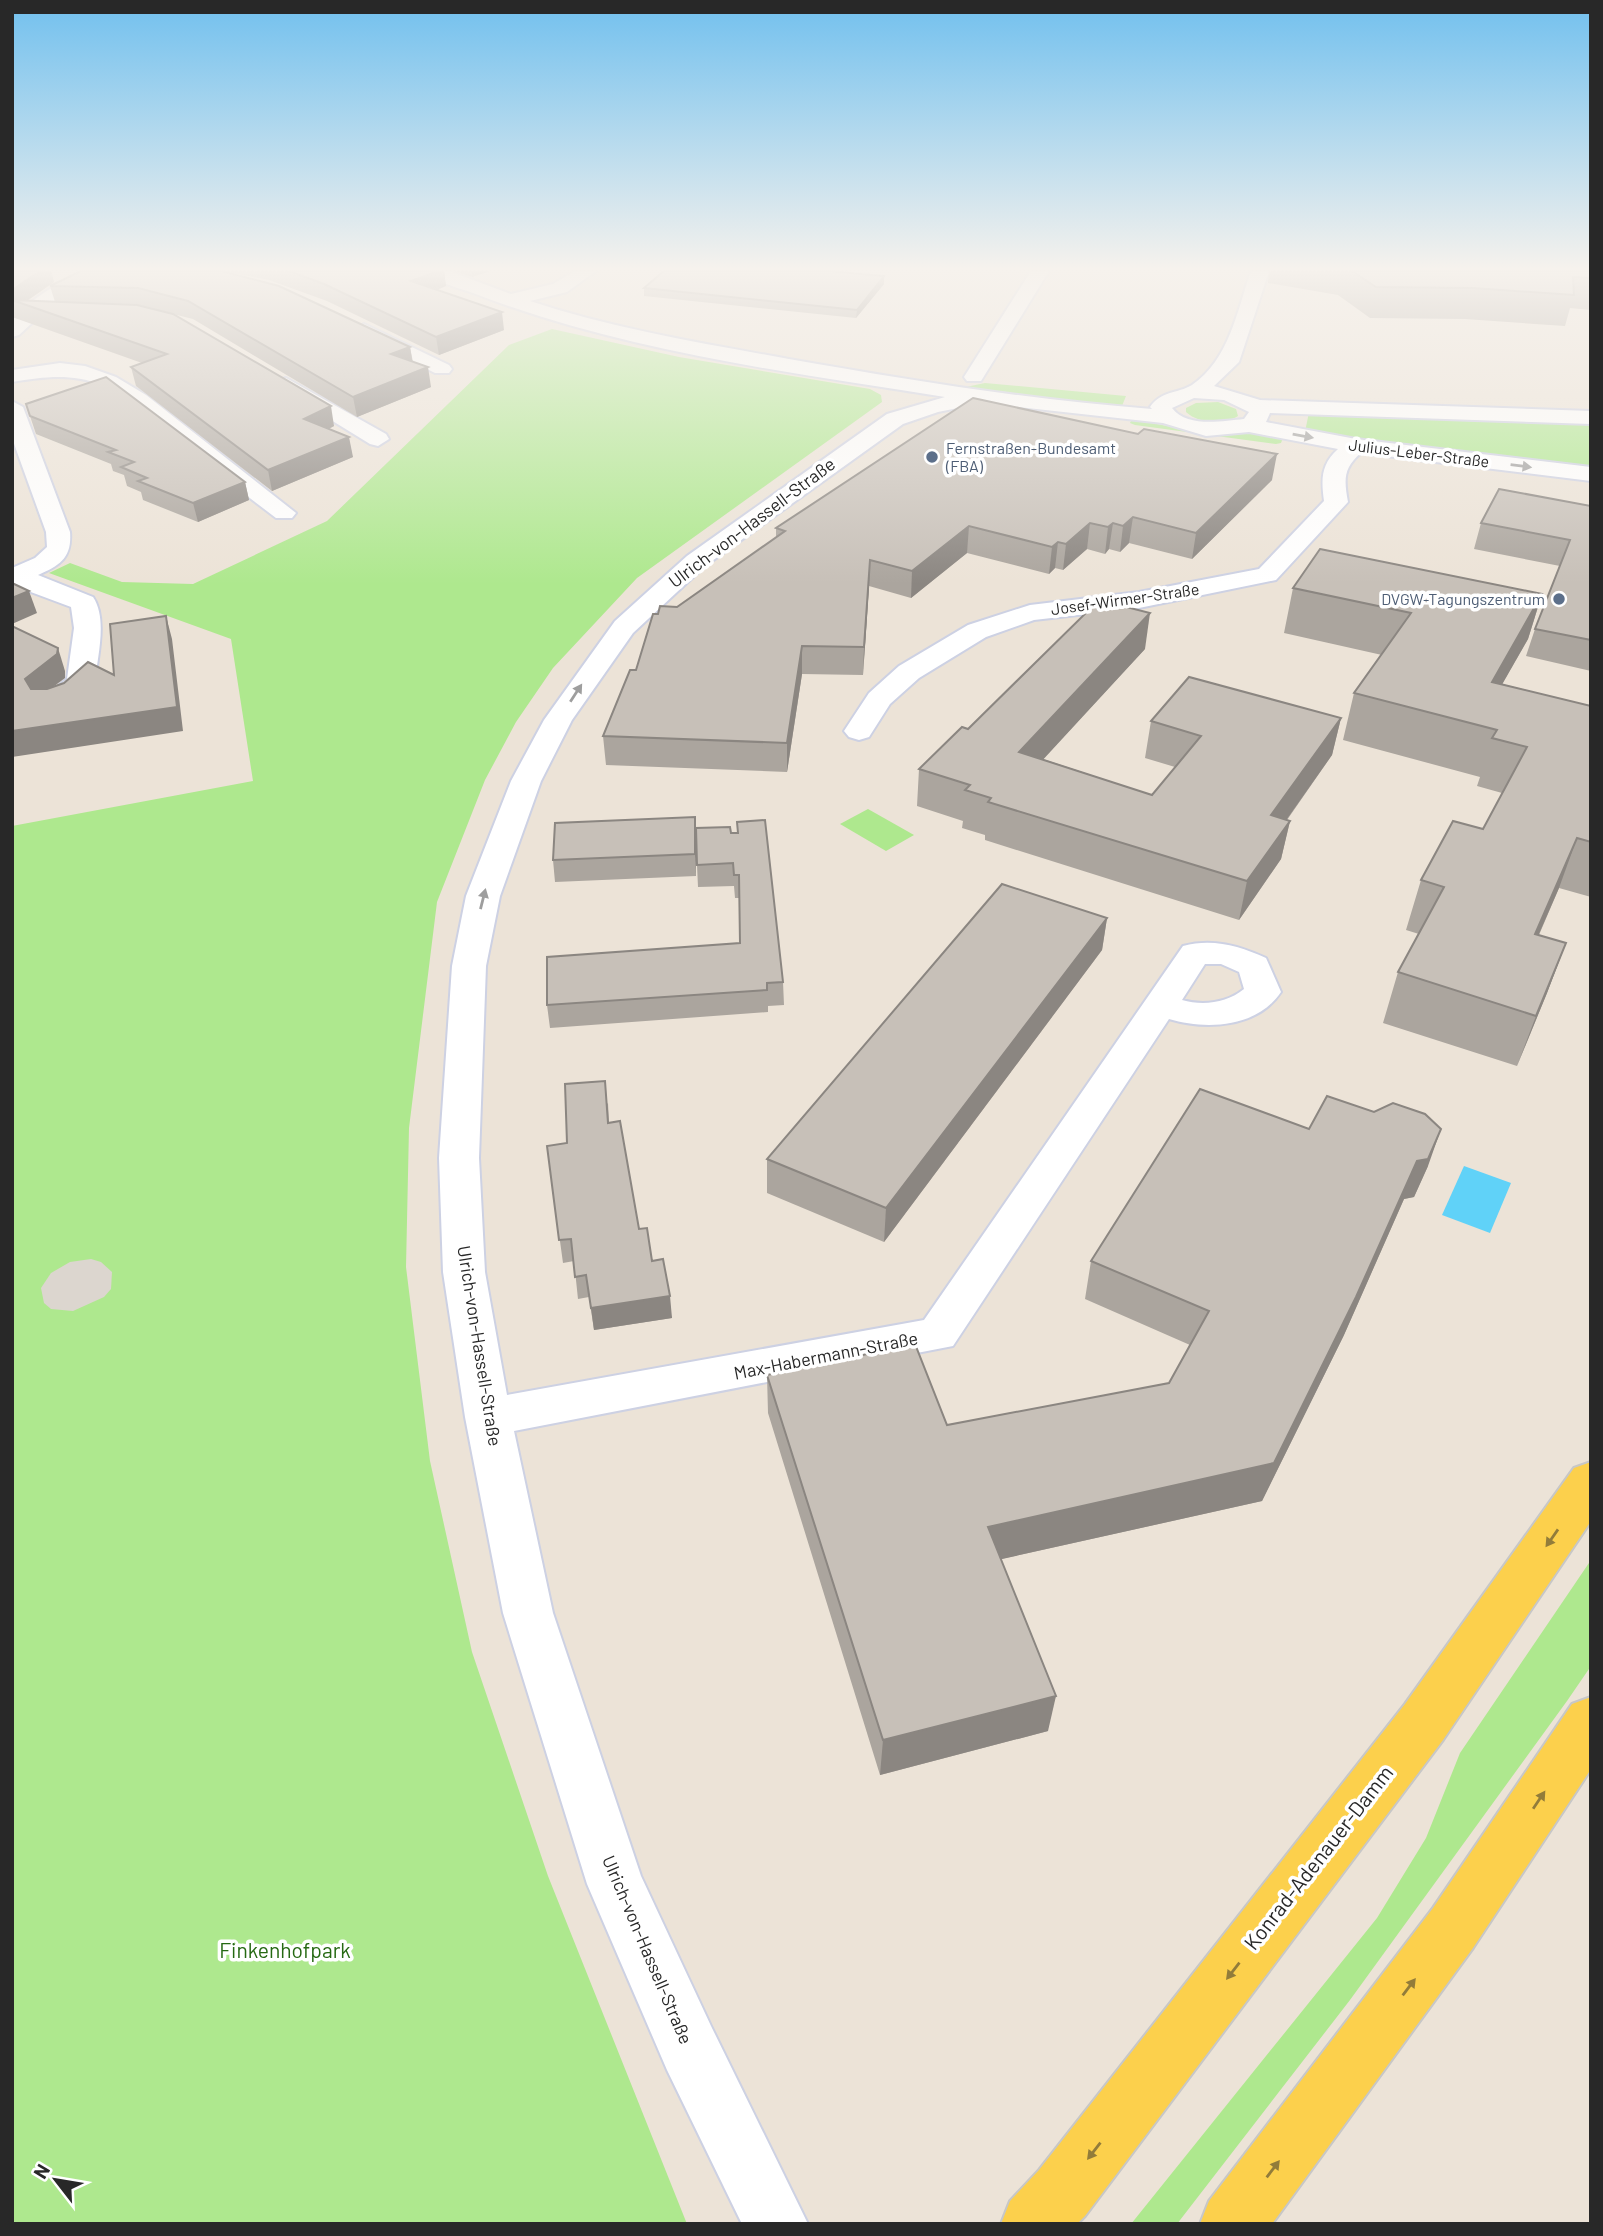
<svg xmlns="http://www.w3.org/2000/svg" width="1603" height="2236" font-family="Barlow,sans-serif">
  <rect width="100%" height="100%" fill="#ece3d7"/>
  <g fill="#aee88e">
    <path d="M552,329L679,357L870,389L881,395L882,402L637,578L553,668L516,722L485,780L437,902L409,1128L406,1267L430,1461L472,1652L548,1876L687,2224H12V826L253,781L231,639L49,573L70,563L122,582L193,584L327,521L509,345Z"/>
    <path d="M985,383L1126,396L1120,411L961,388Z"/>
    <path d="M1218,402L1236,409L1238,416C1223,425 1199,424 1186,412V408L1196,403Z"/>
    <path d="M1309,412L1591,422V471L1305,432Z"/>
    <path d="M1132,419L1202,433L1265,434L1283,438L1281,443L1276,444L1135,425L1130,423Z"/>
    <path d="M868,809L914,835L886,851L840,824Z"/>
    <path d="M1591,1560V1666L1567,1701L1350,2000L1177,2224H1131L1377,1918L1426,1838L1460,1753Z"/>
  </g>
  <path fill="#dcd6cf" d="M91,1259L101,1262L112,1272L111,1289L104,1297L73,1311L51,1309L44,1303L41,1288L51,1273L70,1262Z"/>
  <path fill="#60d2f8" d="M1464,1166L1511,1183L1490,1233L1442,1215Z"/>
  <g fill="none" stroke-linecap="round" stroke-linejoin="round">
    <defs>
      <g id="minor">
        <path d="M85,271H109L58,299L19,335L12,337V319C33,298 58,282 85,271Z"/>
        <path d="M425,271H449L511,294L553,284L575,271H596L567,292L530,301C614,329 702,343 789,359C909,380 1030,400 1152,409L1150,407C1162,390 1177,394 1192,385C1229,360 1237,311 1251,271H1269L1239,362L1214,386L1260,400L1591,411V424L1270,413L1266,422L1356,439L1591,467V481L1361,453C1343,468 1344,480 1348,502L1276,580L1139,608L1034,620L986,637L919,678L890,704L869,737L859,740L849,737L844,731L869,693L899,666L968,625L1030,605L1139,592L1259,569L1324,501C1321,479 1321,464 1338,449L1249,432L1206,436L1163,423L983,403L938,412L903,424L705,566L633,633L572,720L541,781L500,896L486,966L479,1158L485,1272L507,1395L924,1320L1183,946C1213,938 1239,946 1266,958L1281,992C1257,1028 1206,1030 1169,1019L953,1346L514,1431L553,1613L641,1876L711,2026L808,2224H742L667,2070L587,1884L503,1613L465,1417L443,1272L439,1158L452,966L466,896L511,781L544,720L615,621L687,556L887,414L945,397C787,372 622,351 473,293C459,288 434,282 425,271ZM1194,398L1224,400L1249,412L1244,419C1222,421 1187,428 1172,408ZM1205,964H1221L1239,972L1244,989C1227,1003 1203,1006 1182,1000Z"/>
        <path d="M1031,271H1049L981,381H967L964,377Z"/>
        <path d="M364,324L449,365L452,369L449,373H435L357,334L354,330Z"/>
        <path d="M60,363L85,366L116,377L146,395L296,513L292,518H276L102,385C70,373 45,377 12,382V370Z"/>
        <path d="M286,378L386,434L389,439L378,446L370,444L279,388L276,384L279,380Z"/>
        <path d="M12,401L23,407L70,532C72,557 61,565 38,575L93,597C108,619 97,658 95,682C84,698 59,715 40,710L36,704L67,679L74,628L71,607L12,585V568L35,558L47,547L46,532L12,438Z"/>
      </g>
      <g id="major">
        <path d="M1591,1462V1521L1443,1740L1085,2216L1077,2224H1001L1010,2201L1039,2170L1405,1704L1574,1468Z"/>
        <path d="M1591,1697V1769L1473,1948L1272,2224H1200L1209,2201L1433,1908L1572,1704Z"/>
      </g>
    </defs>
    <use href="#minor" stroke="#cdd1e3" stroke-width="4"/>
    <use href="#major" stroke="#c7c7c7" stroke-width="4"/>
    <use href="#minor" fill="#fff" fill-rule="evenodd"/>
    <use href="#major" fill="#fcd04c" fill-rule="evenodd"/>
  </g>
  <g fill="#aba59e">
    <path d="M12,271H51L54,282L27,301L55,302L50,286L81,271L410,347L413,362L431,387L357,417L193,319L173,314L334,426L329,429L353,457L272,491L136,386L131,367L142,363L12,317Z"/>
    <path d="M223,271H444L446,286L437,290L504,330L439,355L327,301L269,280Z"/>
    <path d="M455,271H490L472,277Z"/>
    <path d="M1269,271H1591V310L1570,308L1565,326L1465,319L1370,318L1338,295L1268,283Z"/>
    <path d="M884,284L856,318L644,296V288Z"/>
    <path d="M26,404L245,482L249,500L198,522L143,500L141,492L127,486L124,475L113,471L111,464L36,434Z"/>
    <path d="M1272,480L1192,559L1129,543L1120,552L1109,549L1105,554L1087,549L1063,570L1055,568L1049,574L967,553L911,598L869,586L863,675L802,674L787,772L606,765L603,736L636,670L658,614L677,607L776,537V528Z"/>
    <path d="M1591,506V671L1526,656L1535,629L1560,566L1474,549L1481,523Z"/>
    <path d="M1293,588L1542,594L1528,639L1502,684L1591,706V897L1559,888L1539,935L1566,943L1547,993L1517,1066L1383,1023L1398,972L1419,934L1406,930L1421,880L1483,829L1502,793L1477,786L1480,777L1343,740L1354,693L1382,655L1284,633Z"/>
    <path d="M1145,649L1043,759L1152,795L1175,767L1145,758L1151,721L1341,718L1332,755L1287,820L1290,821L1281,859L1239,920L985,840V835L962,828L963,821L917,806L919,769L968,729Z"/>
    <path d="M695,817L696,876L555,882L553,860Z"/>
    <path d="M731,833L783,982L784,1005L768,1006V1012L550,1028L547,1005L740,943L739,898H735L734,886L698,887L697,865Z"/>
    <path d="M1107,918L1102,950L884,1242L767,1193V1159Z"/>
    <path d="M608,1103L609,1123L639,1229L652,1261L672,1318L594,1330L589,1297L578,1299L574,1261L563,1263L547,1146L567,1143Z"/>
    <path d="M1309,1129L1428,1166L1414,1197L1404,1199L1344,1335L1262,1501L1001,1559L1048,1731L880,1775L768,1413L767,1375L947,1425L1169,1383L1190,1345L1085,1299L1091,1261Z"/>
  </g>
  <g fill="#8b8681">
    <path d="M40,271H51L54,282L22,304L12,301V291L15,288Z"/>
    <path d="M439,271H444L446,286L413,299L411,281Z"/>
    <path d="M472,271H490L472,277Z"/>
    <path d="M884,276V284L856,318L857,310Z"/>
    <path d="M502,312L504,330L439,355L436,337Z"/>
    <path d="M410,347L413,366L391,354Z"/>
    <path d="M428,367L431,387L357,417L353,397Z"/>
    <path d="M331,406L334,426L308,439L304,419Z"/>
    <path d="M349,437L353,457L272,491L268,470Z"/>
    <path d="M1277,454L1272,480L1192,559L1196,533Z"/>
    <path d="M245,482L249,500L198,522L193,503Z"/>
    <path d="M1133,517L1129,543L1120,552L1123,526Z"/>
    <path d="M1090,523L1087,549L1063,570L1066,544Z"/>
    <path d="M1113,523L1109,549L1105,554L1108,527Z"/>
    <path d="M969,526L967,553L911,598L912,571Z"/>
    <path d="M1058,542L1055,568L1049,574L1052,547Z"/>
    <path d="M870,560L869,586L863,675L864,647Z"/>
    <path d="M29,591L37,613L12,624V598Z"/>
    <path d="M1542,594L1528,639L1479,725L1492,682Z"/>
    <path d="M1150,613L1145,649L1016,789L1019,752Z"/>
    <path d="M166,616L172,639L183,731L12,757V731L177,707Z"/>
    <path d="M802,646V674L787,772V743Z"/>
    <path d="M58,648L65,671V678L33,702L25,679Z"/>
    <path d="M1341,718L1332,755L1263,853L1271,815Z"/>
    <path d="M695,817L696,839V876L695,854Z"/>
    <path d="M1290,821L1281,859L1239,920L1247,881Z"/>
    <path d="M1577,838L1559,888L1517,984L1535,934Z"/>
    <path d="M1107,918L1102,950L884,1242L886,1208Z"/>
    <path d="M1566,943L1547,993L1517,1066L1536,1016Z"/>
    <path d="M1441,1129L1428,1166L1414,1197L1404,1199L1344,1335L1262,1501L984,1563L988,1527L1274,1463L1417,1161Z"/>
    <path d="M670,1296L672,1318L594,1330L591,1308Z"/>
    <path d="M1056,1696L1048,1731L880,1775L883,1740Z"/>
  </g>
  <g fill="#c7c0b8" stroke="#8b8681" stroke-width="2">
    <path d="M12,271H40L15,288L12,291Z"/>
    <path d="M81,271H221L279,286L410,347L391,354L428,367L353,397L188,301L138,288L50,286Z"/>
    <path d="M289,271H439L411,281L502,312L436,337L324,284Z"/>
    <path d="M664,271H828L884,276L857,310L644,288Z"/>
    <path d="M1352,271H1591V278L1573,277L1574,295L1473,288L1376,287Z"/>
    <path d="M12,300L137,305L173,314L331,406L304,419L349,437L268,470L131,367L167,354Z"/>
    <path d="M106,377L245,482L193,503L138,481L147,478L121,467L134,462L108,452L116,450L30,416L26,404Z"/>
    <path d="M973,398L1138,434L1144,429L1277,454L1196,533L1133,517L1123,526L1113,523L1108,527L1090,523L1066,544L1058,542L1052,547L969,526L912,571L870,560L864,647L802,646L787,743L603,736L630,670H636L653,614H658L660,606L677,607L785,531L776,528Z"/>
    <path d="M1499,489L1591,506V640L1535,629L1570,540L1481,523Z"/>
    <path d="M1320,549L1542,594L1492,682L1591,706V842L1577,838L1535,934L1566,943L1536,1016L1398,972L1444,887L1421,880L1453,821L1483,829L1527,747L1492,738L1497,730L1354,693L1411,613L1293,588Z"/>
    <path d="M12,583L29,591L12,598Z"/>
    <path d="M1099,600L1150,613L1019,752L1152,795L1201,736L1151,721L1189,677L1341,718L1271,815L1290,821L1247,881L988,802L991,798L965,790L970,785L919,769L962,727L968,729Z"/>
    <path d="M166,616L177,707L12,731V626L58,648L57,654L25,679L31,689H47L64,683L88,662L114,675L110,624Z"/>
    <path d="M695,817V854L553,860L555,823Z"/>
    <path d="M765,820L783,982L767,983V990L547,1005V957L740,943L739,875H734L733,863L697,865L696,828L730,827L731,833H738L737,822Z"/>
    <path d="M1002,884L1107,918L886,1208L767,1159Z"/>
    <path d="M605,1081L608,1123L620,1121L639,1229L647,1228L652,1261L663,1259L670,1296L591,1308L586,1275L575,1277L571,1239L559,1240L547,1146L567,1143L565,1084Z"/>
    <path d="M1200,1089L1309,1129L1327,1096L1374,1112L1393,1103L1425,1114L1441,1129L1428,1159L1417,1161L1356,1297L1274,1463L988,1527L1056,1696L883,1740L767,1375L915,1344L947,1425L1169,1383L1209,1311L1091,1261Z"/>
  </g>
  <defs><path id="oneway-solid" d="M-6-.8H1V-3.2L6.5 0L1 3.2V.8H-6Z" transform="scale(1.75)"/></defs>
  <g fill="#9e9e9e">
    <use href="#oneway-solid" transform="translate(1303 436) rotate(10)"/>
    <use href="#oneway-solid" transform="translate(1521 466) rotate(7)"/>
    <use href="#oneway-solid" transform="translate(576 693) rotate(-57)"/>
    <use href="#oneway-solid" transform="translate(483 899) rotate(-76)"/>
  </g>
  <g fill="#927c3a">
    <use href="#oneway-solid" transform="translate(1552 1538) rotate(125)"/>
    <use href="#oneway-solid" transform="translate(1539 1800) rotate(-56)"/>
    <use href="#oneway-solid" transform="translate(1233 1971) rotate(128)"/>
    <use href="#oneway-solid" transform="translate(1409 1987) rotate(-53)"/>
    <use href="#oneway-solid" transform="translate(1094 2151) rotate(128)"/>
    <use href="#oneway-solid" transform="translate(1273 2169) rotate(-53)"/>
  </g>
  <linearGradient id="sky" x2="0" y2="1"><stop stop-color="#71c0ee"/><stop offset="0.46" stop-color="#f6f2ed"/><stop offset="1" stop-color="#f6f2ed" stop-opacity="0"/></linearGradient>
  <rect width="1603" height="584" fill="url(#sky)"/>
  <g fill="#5c6f8a" stroke="#fff" stroke-width="2.5">
    <circle cx="932" cy="457" r="7"/>
    <circle cx="1559" cy="599" r="7"/>
  </g>
  <g text-anchor="middle" stroke-width="7" stroke-linejoin="round" paint-order="stroke">
    <g font-size="16" fill="#4e5e75" stroke="#fff" text-anchor="start">
      <text x="946" y="454">Fernstraßen-Bundesamt<tspan x="946" dy="18">(FBA)</tspan></text>
      <text x="1545" y="605" text-anchor="end">DVGW-Tagungszentrum</text>
    </g>
    <g font-size="16" fill="#282828" stroke="#fff">
      <text transform="translate(1419 453) rotate(7)" y="6">Julius-Leber-Straße</text>
      <text transform="translate(1125 599) rotate(-8)" y="6">Josef-Wirmer-Straße</text>
    </g>
    <g font-size="18" fill="#282828" stroke="#fff">
      <text transform="translate(752 523) rotate(-37)" y="6">Ulrich-von-Hassell-Straße</text>
      <text transform="translate(479 1346) rotate(81)" y="6">Ulrich-von-Hassell-Straße</text>
      <text transform="translate(826 1356) rotate(-11)" y="6">Max-Habermann-Straße</text>
      <text transform="translate(647 1950) rotate(67)" y="6">Ulrich-von-Hassell-Straße</text>
    </g>
    <g font-size="21" fill="#282828" stroke="#fff">
      <text transform="translate(1319 1858) rotate(-52)" y="7">Konrad-Adenauer-Damm</text>
    </g>
    <g font-size="21" fill="#266913" stroke="#fff">
      <text x="285" y="1958">Finkenhofpark</text>
    </g>
  </g>
  <rect width="1603" height="2236" fill="none" stroke="#282828" stroke-width="28"/>
  <g transform="translate(56 2180) rotate(301)" stroke="#ffffff" stroke-width="5" paint-order="stroke">
  <path d="M0-5L12 26L0 18L-12 26Z" fill="#282828"/>
  <text y="-10" font-size="19" font-weight="bold" text-anchor="middle" fill="#282828">N</text>
  </g>
</svg>
